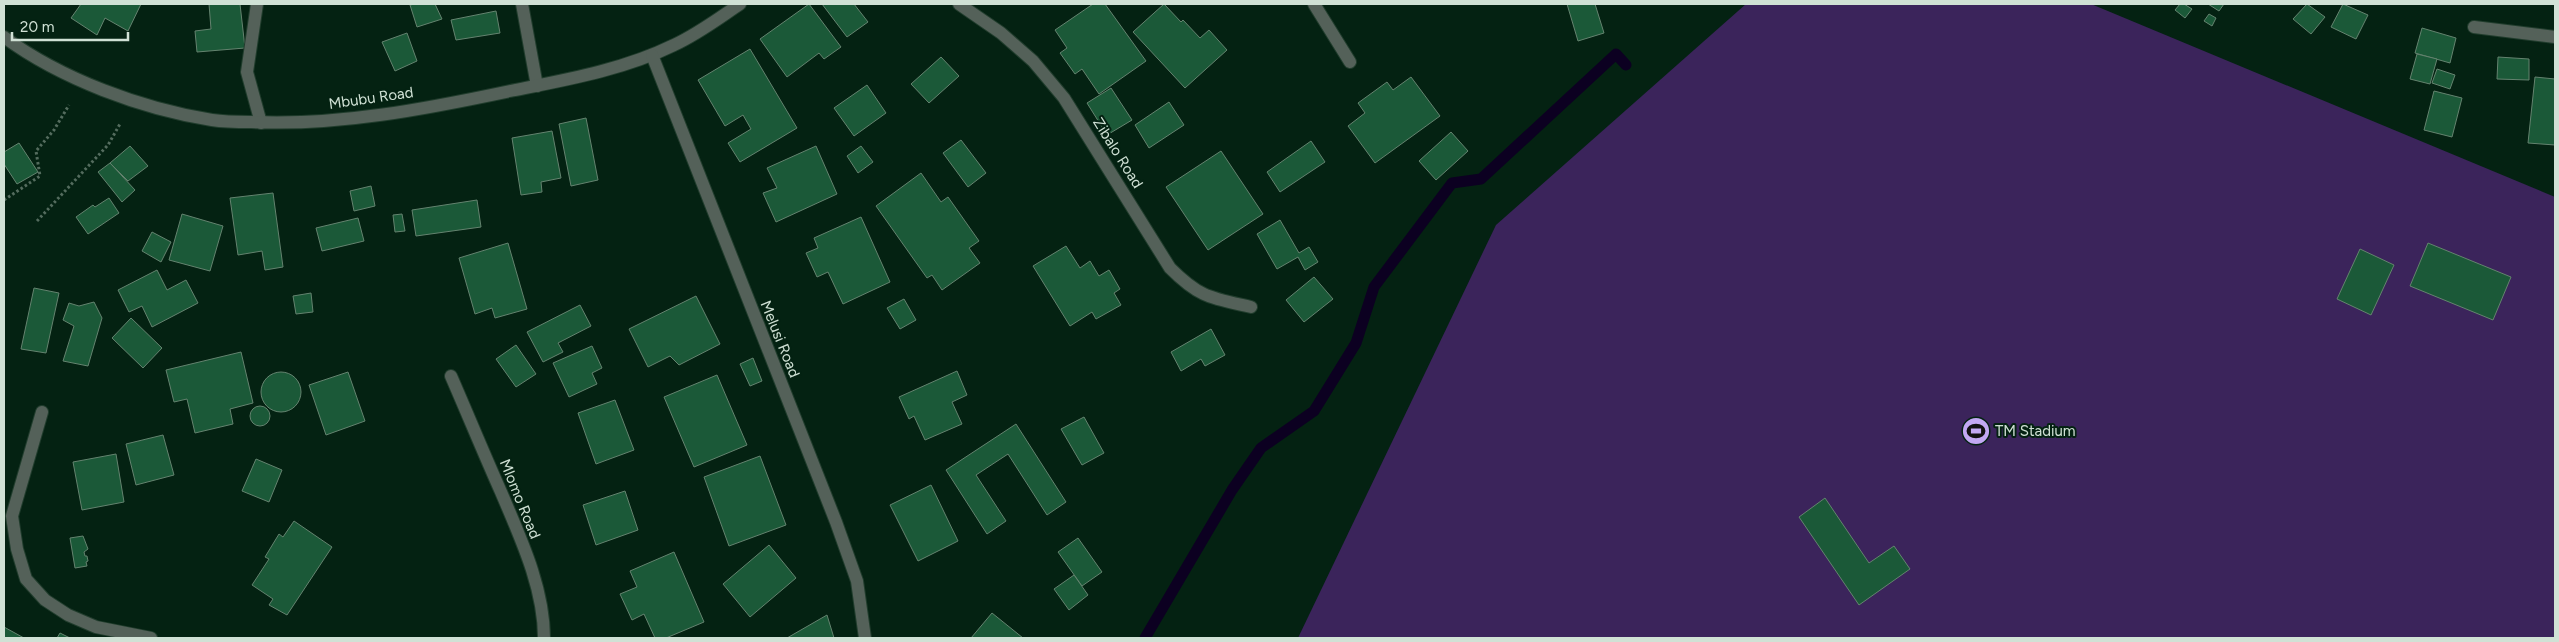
<svg xmlns="http://www.w3.org/2000/svg" width="2559" height="642" font-family="Figtree,sans-serif">
  <rect width="100%" height="100%" fill="#042212"/>
  <path fill="#3b245b" d="M1746,4H2091L2555,197V638H1298L1496,225Z"/>
  <g fill="none" stroke-linecap="round" stroke-linejoin="round">
    <path stroke="#0c0021" stroke-width="11" d="M1145,638L1232,490L1261,448L1314,411L1356,343L1374,287L1452,183L1481,179L1616,54L1626,65"/>
  </g>
  <g fill="#1b5938" stroke="#64836f">
    <path d="M81,4H141L128,31L105,18L97,35L71,18Z"/>
    <path d="M209,4H240L245,48L197,52L195,31L211,29Z"/>
    <path d="M415,4H435L442,19L417,27L410,5Z"/>
    <path d="M809,4L841,47L824,59L819,53L787,77L760,39Z"/>
    <path d="M822,4H854L868,22L847,37Z"/>
    <path d="M1093,4H1105L1146,61L1099,94L1082,69L1075,74L1060,53L1067,48L1055,30Z"/>
    <path d="M1164,4L1181,22L1183,20L1200,38L1209,30L1227,50L1185,88L1133,32Z"/>
    <path d="M1567,4H1595L1604,33L1578,41Z"/>
    <path d="M2180,4H2184L2192,9L2185,18L2175,10Z"/>
    <path d="M2208,4H2224L2219,11Z"/>
    <path d="M2307,4L2325,17L2311,34L2293,19Z"/>
    <path d="M2343,4L2368,15L2356,39L2331,27Z"/>
    <path d="M496,11L500,33L456,40L451,20Z"/>
    <path d="M2209,14L2216,18L2212,26L2204,21Z"/>
    <path d="M2422,28L2456,38L2450,63L2415,53Z"/>
    <path d="M407,33L417,61L395,71L382,42Z"/>
    <path d="M750,49L797,128L740,162L728,143L751,129L743,115L725,126L698,80Z"/>
    <path d="M2417,54L2437,59L2430,84L2410,79Z"/>
    <path d="M941,57L959,76L929,103L911,84Z"/>
    <path d="M2498,57L2529,59V80L2497,79Z"/>
    <path d="M2437,69L2455,75L2450,89L2432,83Z"/>
    <path d="M1411,77L1440,116L1375,163L1348,126L1365,113L1358,103L1387,82L1393,90Z"/>
    <path d="M2535,77L2555,79V145L2528,143Z"/>
    <path d="M867,85L886,113L854,136L834,108Z"/>
    <path d="M1111,88L1132,120L1107,135L1087,103Z"/>
    <path d="M2434,91L2462,98L2452,137L2424,130Z"/>
    <path d="M1169,102L1184,125L1149,148L1135,125Z"/>
    <path d="M586,118L598,180L571,186L559,124Z"/>
    <path d="M552,131L561,178L541,182L542,192L521,195L512,138Z"/>
    <path d="M1451,132L1468,151L1436,180L1419,161Z"/>
    <path d="M961,140L986,173L968,187L943,153Z"/>
    <path d="M1311,141L1325,162L1280,192L1267,172Z"/>
    <path d="M19,143L38,172L17,184L4,164V152Z"/>
    <path d="M130,146L148,166L128,181L110,163Z"/>
    <path d="M816,146L837,194L776,222L763,193L777,188L767,168Z"/>
    <path d="M861,146L873,162L858,173L847,156Z"/>
    <path d="M1221,151L1263,214L1208,250L1166,187Z"/>
    <path d="M110,163L135,190L122,202L98,172Z"/>
    <path d="M921,173L941,202L948,197L979,241L969,248L980,263L942,290L932,275L927,278L876,206Z"/>
    <path d="M371,186L375,206L354,211L350,191Z"/>
    <path d="M273,193L283,267L265,270L262,251L238,255L230,198Z"/>
    <path d="M109,198L119,213L88,234L76,217L93,205L95,207Z"/>
    <path d="M477,200L481,227L416,236L412,210Z"/>
    <path d="M182,214L223,226L210,271L169,260Z"/>
    <path d="M402,214L405,231L395,232L393,215Z"/>
    <path d="M861,217L890,282L843,304L828,272L817,277L806,253L818,248L814,238Z"/>
    <path d="M358,218L364,241L322,251L316,228Z"/>
    <path d="M1280,220L1299,253L1309,247L1318,262L1305,270L1298,257L1277,269L1257,234Z"/>
    <path d="M152,232L171,242L161,262L142,251Z"/>
    <path d="M508,243L527,309L495,318L492,308L475,314L459,258Z"/>
    <path d="M2428,243L2511,277L2493,320L2410,286Z"/>
    <path d="M1066,246L1080,268L1090,261L1099,276L1109,270L1120,289L1114,293L1121,305L1096,319L1092,312L1070,326L1033,266Z"/>
    <path d="M2360,249L2394,265L2371,315L2337,299Z"/>
    <path d="M157,270L167,290L186,280L198,303L152,327L142,306L129,312L118,290Z"/>
    <path d="M1314,277L1333,299L1304,322L1286,300Z"/>
    <path d="M34,288L59,293L46,353L21,349Z"/>
    <path d="M311,293L313,312L296,314L293,296Z"/>
    <path d="M696,296L720,344L679,365L670,356L648,367L629,329Z"/>
    <path d="M904,299L916,320L900,329L887,308Z"/>
    <path d="M94,302L102,318L88,366L63,361L74,326L63,320L69,303L79,306Z"/>
    <path d="M580,305L591,326L558,343L563,352L543,362L527,332Z"/>
    <path d="M131,318L162,348L143,368L112,338Z"/>
    <path d="M1211,329L1225,355L1205,366L1201,359L1181,371L1171,352Z"/>
    <path d="M516,345L536,374L516,387L496,359Z"/>
    <path d="M592,346L602,368L592,373L597,384L569,397L553,363Z"/>
    <path d="M241,352L253,403L230,409L233,424L195,433L187,399L174,402L166,370Z"/>
    <path d="M753,358L762,381L750,386L740,364Z"/>
    <path d="M957,371L967,395L952,402L962,424L925,440L914,416L909,419L899,397Z"/>
    <circle cx="281" cy="392" r="20"/>
    <path d="M348,372L365,421L326,435L309,385Z"/>
    <path d="M717,375L747,445L694,467L664,397Z"/>
    <path d="M615,400L634,450L596,464L578,413Z"/>
    <circle cx="260" cy="416" r="10"/>
    <path d="M1084,417L1104,453L1082,465L1061,429Z"/>
    <path d="M1016,424L1066,502L1047,515L1008,454L976,475L1006,521L987,534L946,470Z"/>
    <path d="M163,435L174,475L136,485L126,444Z"/>
    <path d="M116,454L124,502L82,510L73,462Z"/>
    <path d="M760,456L786,525L729,546L704,477Z"/>
    <path d="M256,459L282,470L269,502L242,491Z"/>
    <path d="M931,485L958,541L918,561L890,505Z"/>
    <path d="M625,491L638,530L596,545L583,505Z"/>
    <path d="M1825,498L1869,563L1894,546L1910,569L1859,605L1799,517Z"/>
    <path d="M294,521L332,547L287,615L269,605L273,599L252,585L269,559L265,557L279,534L283,537Z"/>
    <path d="M83,536L88,549L84,552L85,556H87L88,561L86,562L87,566L75,568L70,538Z"/>
    <path d="M1078,538L1102,572L1082,586L1058,552Z"/>
    <path d="M769,545L796,578L750,617L723,584Z"/>
    <path d="M674,552L704,622L666,638H655L644,614L632,620L620,594L637,587L630,571Z"/>
    <path d="M1074,575L1088,595L1069,610L1054,589Z"/>
    <path d="M992,613L1023,638H971Z"/>
    <path d="M827,615L834,638H787Z"/>
    <path d="M4,627L24,638H4Z"/>
    <path d="M60,633L70,638H57Z"/>
  </g>
  <g fill="none" stroke-linecap="round" stroke-linejoin="round">
    <defs>
      <g id="minor">
        <path d="M257,4L247,72L261,123"/>
        <path d="M522,4L537,86"/>
        <path d="M959,4L1001,33L1033,61L1064,98L1170,268C1200,298 1211,298 1251,307"/>
        <path d="M1314,4L1350,62"/>
        <path d="M2474,27L2555,37"/>
        <path d="M4,37C61,79 142,109 212,120C225,122 238,122 251,122C338,126 425,109 510,91C565,80 623,70 674,45C698,34 719,18 740,4"/>
        <path d="M652,55L836,522L857,581L865,638"/>
        <path d="M451,376C468,415 484,454 501,492C521,539 544,588 544,638"/>
        <path d="M42,412L12,516L17,549L26,579L45,600L68,615L96,627L151,638"/>
      </g>
    </defs>
    <use href="#minor" stroke="#213d2d" stroke-width="14"/>
    <g stroke="#546c5e" stroke-width="3" stroke-dasharray="2.5 2.5" stroke-linecap="butt">
      <path d="M4,200L40,176L36,151L54,130L69,105"/>
      <path d="M37,221L108,145L120,124"/>
    </g>
    <use href="#minor" stroke="#546159" stroke-width="12"/>
  </g>
  <defs>
    <symbol id="stadium-disc" viewBox="-11 -11 22 22"><circle r="9.5" fill="#c2a8f3" stroke="#042212"/><path d="M0-5a6.5 5 0 1 0 0 10a6.5 5 0 1 0 0-10ZM-3.5-1.8h7v3.6h-7Z" fill="#111"/></symbol>
  </defs>
  <g fill-rule="evenodd">
    <use href="#stadium-disc" x="1960" y="415" width="32" height="32"/>
  </g>
  <g text-anchor="middle" stroke-width="4" stroke-linejoin="round" paint-order="stroke">
    <g font-size="15" fill="#d0e1d5" stroke="#042212">
      <text transform="translate(371 98) rotate(-8)" y="5">Mbubu Road</text>
      <text transform="translate(1118 153) rotate(58)" y="5">Zibalo Road</text>
      <text transform="translate(780 339) rotate(68)" y="5">Melusi Road</text>
      <text transform="translate(520 499) rotate(68)" y="5">Mlomo Road</text>
    </g>
    <g font-size="15" fill="#d0e1d5" stroke="#042212" text-anchor="start">
      <text x="1995" y="436">TM Stadium</text>
    </g>
  </g>
  <rect width="2559" height="642" fill="none" stroke="#d0e1d5" stroke-width="10"/>
  <path d="M12 32v8h116v-8" fill="none" stroke="#d0e1d5" stroke-width="2.5"/>
  <text x="20" y="32" font-size="15" fill="#d0e1d5" stroke="#042212" stroke-width="4" paint-order="stroke">20 m</text>
</svg>
